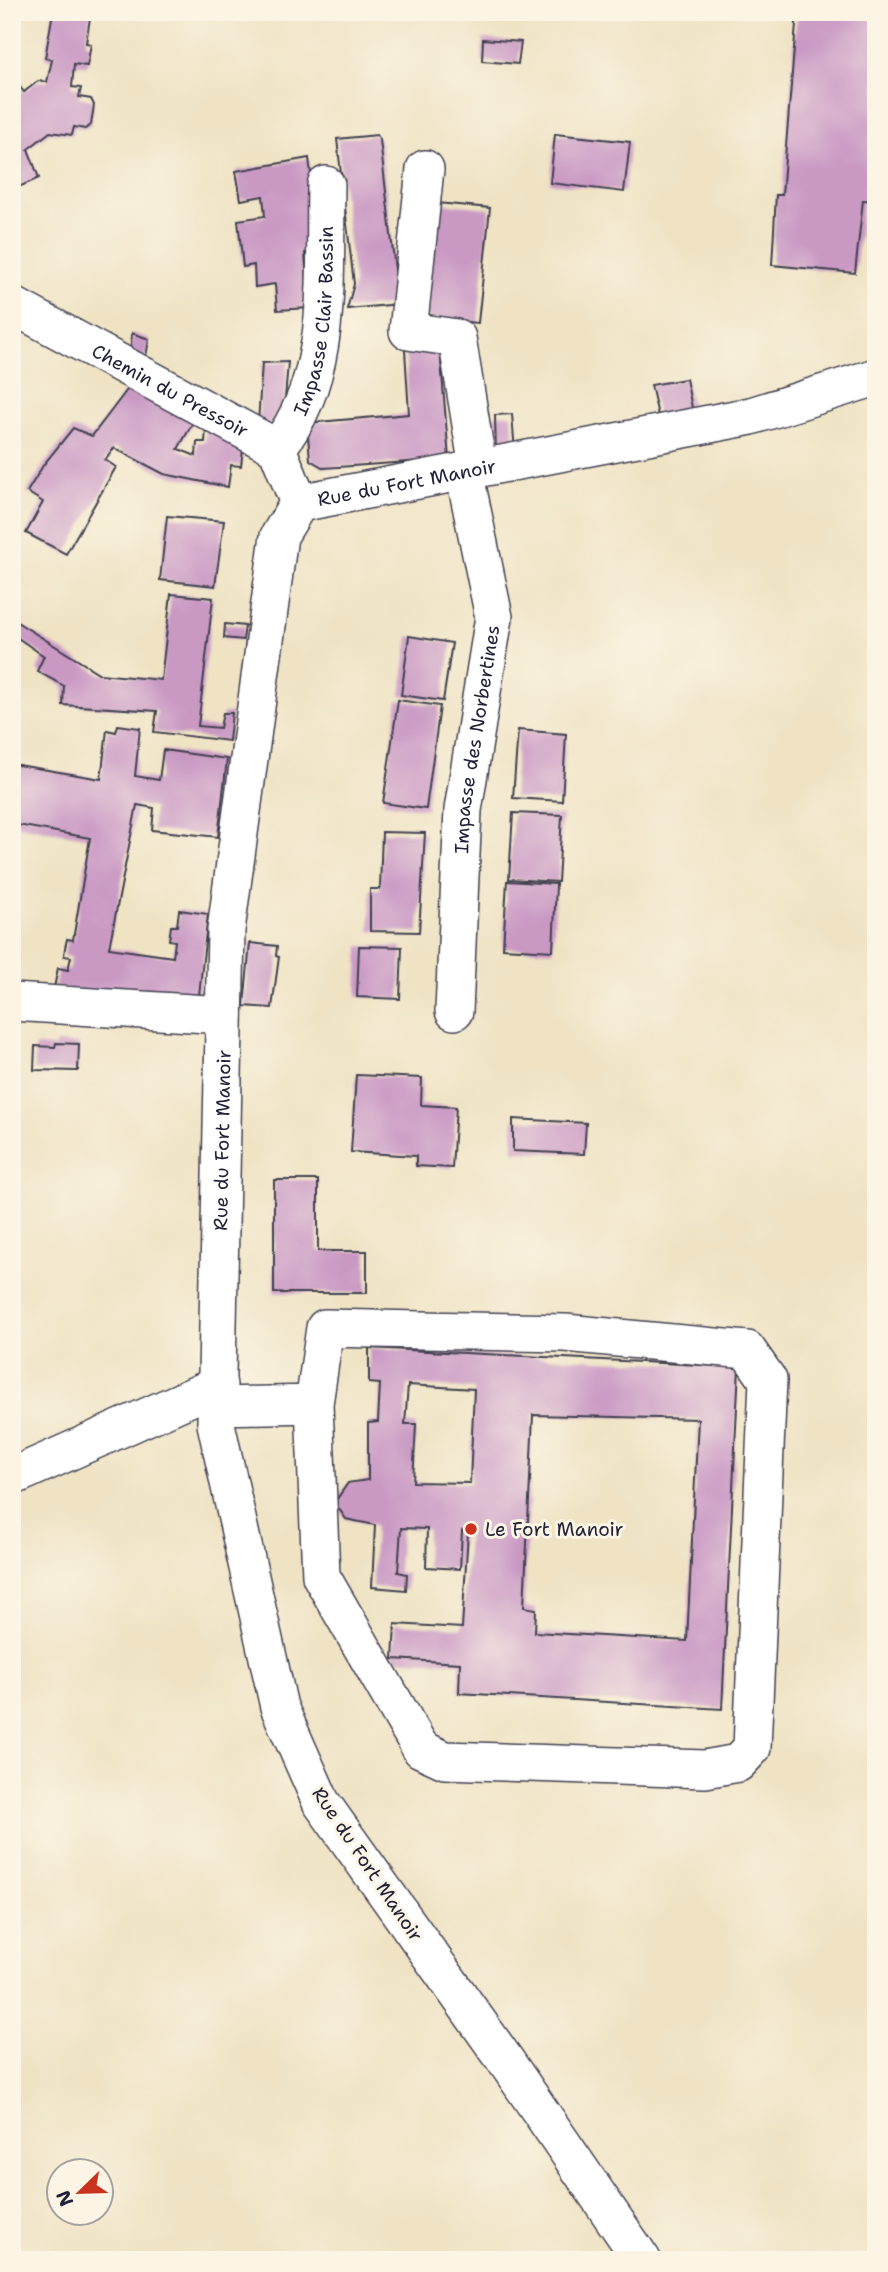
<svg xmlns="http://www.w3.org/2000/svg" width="888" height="2272" font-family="'Shantell Sans',sans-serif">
  <rect width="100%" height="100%" fill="#fcf5e5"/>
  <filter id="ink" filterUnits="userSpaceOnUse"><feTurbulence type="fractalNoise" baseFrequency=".0143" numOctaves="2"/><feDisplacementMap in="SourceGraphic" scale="14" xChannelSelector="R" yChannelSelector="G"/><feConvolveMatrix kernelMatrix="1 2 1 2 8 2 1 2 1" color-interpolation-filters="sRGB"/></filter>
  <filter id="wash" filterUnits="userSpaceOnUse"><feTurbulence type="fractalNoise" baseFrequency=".00686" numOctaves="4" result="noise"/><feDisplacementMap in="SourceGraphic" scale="28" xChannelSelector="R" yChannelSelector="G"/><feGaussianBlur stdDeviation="1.57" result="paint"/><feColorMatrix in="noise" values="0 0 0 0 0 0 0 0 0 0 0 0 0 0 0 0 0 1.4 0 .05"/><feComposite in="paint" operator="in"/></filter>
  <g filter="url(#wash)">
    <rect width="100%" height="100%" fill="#efe3c4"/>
    <g id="blocks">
      <g fill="#c999c4" fill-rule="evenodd">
        <path d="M53,12H91L86,43L91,44L87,66L74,64L72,87L81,88L79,97L91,99L94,105L91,125L85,129L74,127L72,135L50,132L28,149L39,178L12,190V85L16,82L24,92L38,81L47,82L52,60L45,58Z"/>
        <path d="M797,12L876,19V201L863,200L855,273L772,265L776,195H782Z"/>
        <path d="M483,39L521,42L518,64L482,61Z"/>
        <path d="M555,134L630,142L624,192L550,183Z"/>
        <path d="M377,135L380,140L399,304L347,309L354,284L337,139Z"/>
        <path d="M309,158L320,251L305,253L309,308L277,310L275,284L255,287L254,265L243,267L238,220L265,216L263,196L241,200L236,171Z"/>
        <path d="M437,203L490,208L478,323L426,318Z"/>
        <path d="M132,333L149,339L145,363L130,354Z"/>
        <path d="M440,349L449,459L324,468L310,460L307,423L409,414L405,350Z"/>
        <path d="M288,362L283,424L258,423L262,363Z"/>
        <path d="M686,379L694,417L660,424L651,385Z"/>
        <path d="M130,386L194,421L178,449L196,456L197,442H205L206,428L243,449L241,466L231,465L228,487L164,474L114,448L105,460L116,467L66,554L26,533L43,502L27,492L44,464L73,428L92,436Z"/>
        <path d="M512,414L515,453L496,456L495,415Z"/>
        <path d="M167,516L224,521L215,586L160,580Z"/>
        <path d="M171,594L213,598L198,726L220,728L223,713H232L229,741L154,732L157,711L63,705L64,686L37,671L44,656L12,634V619L100,674L161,680Z"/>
        <path d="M225,624L245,626L243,640L224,638Z"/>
        <path d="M409,636L452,643L443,701L401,695Z"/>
        <path d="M398,700L440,706L426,809L383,803Z"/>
        <path d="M118,725L140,728L135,776L159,780L163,750L227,759L218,837L152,830L154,808L137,805L109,948L173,957L175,941L169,940L171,926H177L179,910L208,914L198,1004L54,988L58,968L68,970L71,957L64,956L65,948L67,939L73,940L90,838L12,824V764L101,779L107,730L116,732Z"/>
        <path d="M518,730L566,734L562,801L513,798Z"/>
        <path d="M513,813L562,815L558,882L509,879Z"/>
        <path d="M382,832L425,833L419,932L370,931V889H380Z"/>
        <path d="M507,881L556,884L553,951L503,948Z"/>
        <path d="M250,943L277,946L276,956L279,957L272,1008L244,1006Z"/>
        <path d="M359,946L402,947L400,999L357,997Z"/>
        <path d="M56,1043L79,1044L78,1071L34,1070L35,1046L55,1047Z"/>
        <path d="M356,1075L422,1078L421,1105L456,1107L452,1168L416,1166V1156L351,1152Z"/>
        <path d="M513,1119L586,1123L584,1154L513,1151Z"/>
        <path d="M274,1180H318V1251H367V1293H274Z"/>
        <path d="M369,1348L739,1367L722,1709L459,1693L460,1663L393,1659L395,1624L462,1628L468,1532L462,1531L460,1569L426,1567L427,1529L401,1528L398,1572L407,1574L406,1590L372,1587L375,1525L346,1519L337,1506V1499L348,1483L368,1480V1423L378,1422L380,1384L369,1383ZM408,1385L474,1389L470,1483L413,1482L416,1424H405ZM533,1415L698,1419L687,1641L535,1632L536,1609L524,1607Z"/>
      </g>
    </g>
  </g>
  <g filter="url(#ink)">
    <use href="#blocks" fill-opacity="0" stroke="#413f50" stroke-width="2"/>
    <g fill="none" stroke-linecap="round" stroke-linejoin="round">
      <defs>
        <g id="minor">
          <path d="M425,169L408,331L457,338L478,468"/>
          <path id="s1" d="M12,305L277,448L299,503"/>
          <path id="s2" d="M277,448C335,376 324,273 326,185"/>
          <path d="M12,1002L224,1015"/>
          <path id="s3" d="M454,1011L463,810L494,617L464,471"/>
          <path d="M217,1406L314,1404L325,1328L565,1333L747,1350L768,1380L752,1748L738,1763L705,1769L445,1760L421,1749L321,1576L314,1404"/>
          <path d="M12,1477L218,1385"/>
          <path id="s4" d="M642,2260L505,2060L321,1802L279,1707L216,1424L226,930L279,536L299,503L751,416L876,377"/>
        </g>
      </defs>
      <use href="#minor" stroke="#413f50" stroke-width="40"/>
      <use href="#minor" stroke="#fff" stroke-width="37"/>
    </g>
  </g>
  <circle fill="#c8321e" stroke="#fcf5e5" stroke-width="2.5" cx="471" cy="1529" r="7"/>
  <g text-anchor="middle" stroke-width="6" stroke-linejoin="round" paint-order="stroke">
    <g font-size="19" fill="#22223b" stroke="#fcf5e5">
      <text dy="7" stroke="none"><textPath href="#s2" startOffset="136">Impasse Clair Bassin</textPath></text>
      <text dy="7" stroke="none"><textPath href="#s1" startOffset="180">Chemin du Pressoir</textPath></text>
      <text dy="7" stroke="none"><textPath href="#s4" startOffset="1993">Rue du Fort Manoir</textPath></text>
      <text dy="7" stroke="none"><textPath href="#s3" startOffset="273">Impasse des Norbertines</textPath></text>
      <text dy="7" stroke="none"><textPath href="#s4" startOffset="1237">Rue du Fort Manoir</textPath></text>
      <text transform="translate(368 1864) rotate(56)" y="7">Rue du Fort Manoir</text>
    </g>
    <g font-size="19" fill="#22223b" stroke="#fcf5e5" text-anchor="start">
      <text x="485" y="1536">Le Fort Manoir</text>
    </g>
  </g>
  <rect width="888" height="2272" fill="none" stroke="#fcf5e5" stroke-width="42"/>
  <g transform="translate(80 2192) rotate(247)"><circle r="33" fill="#fcf5e5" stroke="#a5a1a1" stroke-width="2"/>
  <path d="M0-5L12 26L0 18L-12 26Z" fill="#c8321e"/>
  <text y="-10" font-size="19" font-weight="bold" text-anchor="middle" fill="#22223b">N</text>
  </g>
</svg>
